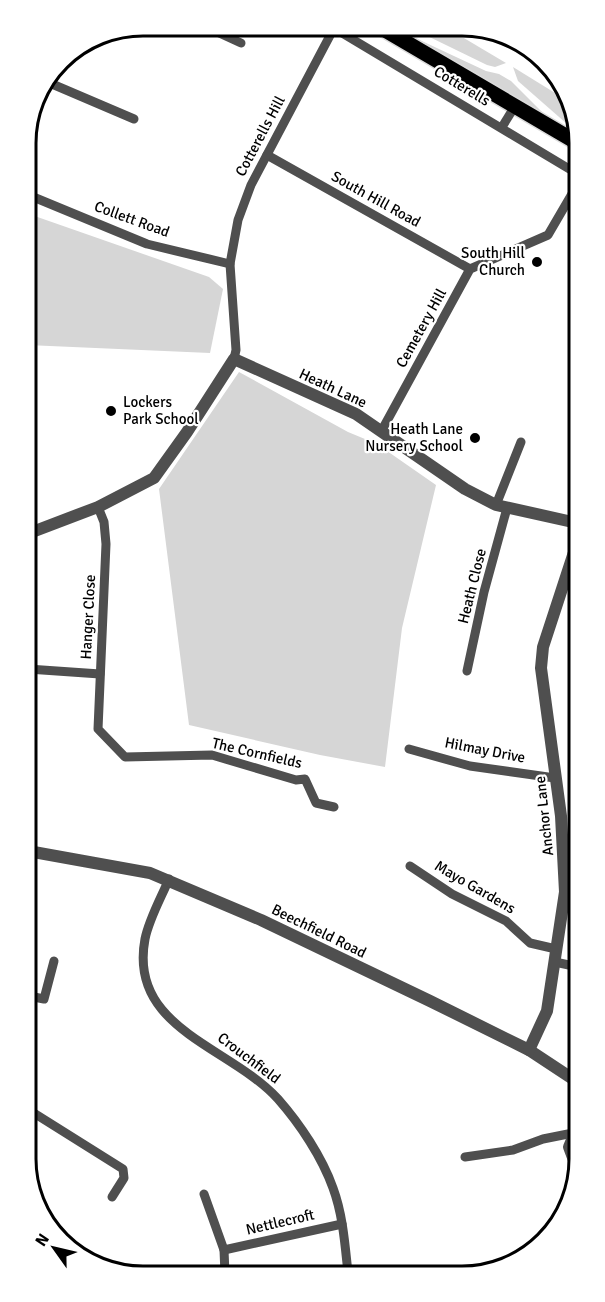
<svg xmlns="http://www.w3.org/2000/svg" width="605" height="1302" font-family="Signika,sans-serif">
  <rect width="100%" height="100%" fill="#fff"/>
  <g fill="#d6d6d6">
    <path d="M409,27L447,28L506,63L495,67L487,65Z"/>
    <path d="M409,35L486,71L499,74L511,81L546,116Z"/>
    <path d="M513,67L568,101L575,112V131L518,81Z"/>
    <path d="M26,213L209,277L223,289L210,353L27,345Z"/>
    <path d="M239,372L348,432L377,444L436,485L402,628L385,767L320,755L189,725L159,489Z"/>
  </g>
  <g fill="none" stroke-linecap="round" stroke-linejoin="round">
    <defs>
      <path id="primary" d="M380,27L576,142"/>
    </defs>
    <use href="#primary" stroke="#dbdbdb" stroke-width="18"/>
    <g stroke="#4f4f4f" stroke-width="9">
      <path d="M204,26L241,43"/>
      <path d="M332,27L576,173"/>
      <path d="M45,81L134,119"/>
      <path d="M502,127L515,106"/>
      <path d="M267,155L470,269"/>
      <path d="M26,194L147,244L230,264"/>
      <path d="M234,359L236,350L230,264L238,220L251,185L334,28"/>
      <path d="M382,430L470,269L548,235L576,187"/>
      <path d="M496,505L521,442"/>
      <path d="M98,507L104,522L106,544L98,729L125,757L212,755L296,780L305,779L316,803L334,807"/>
      <path d="M28,669L100,674"/>
      <path d="M467,671L484,592L507,508"/>
      <path d="M409,749L470,766L555,778"/>
      <path d="M410,866L452,894L506,921L530,943L556,949"/>
      <path d="M169,879C161,898 149,919 145,939C128,1029 230,1046 278,1099C300,1124 322,1157 333,1188C343,1215 345,1245 348,1273"/>
      <path d="M555,962L578,967"/>
      <path d="M29,996L44,999L54,961"/>
      <path d="M29,1110L123,1169L124,1178L112,1197"/>
      <path d="M465,1157L513,1150L543,1139L573,1133"/>
      <path d="M204,1194L224,1250L225,1274"/>
      <path d="M224,1250L342,1224"/>
    </g>
    <g stroke="#4f4f4f" stroke-width="12">
      <path d="M27,534L98,507L154,478L187,432L234,359L356,414L465,489L496,505L577,523"/>
      <path d="M28,851L150,873L261,920L430,1001L529,1050L579,1083"/>
      <path d="M529,1050L547,1011L565,892L561,816L541,668L543,647L577,543"/>
      <path d="M578,1171L569,1147L579,1123"/>
    </g>
    <use href="#primary" stroke="#000" stroke-width="15"/>
  </g>
  <g fill="#000" stroke="#fff" stroke-width="2">
    <circle cx="537" cy="262" r="6"/>
    <circle cx="111" cy="411" r="6"/>
    <circle cx="475" cy="438" r="6"/>
  </g>
  <g text-anchor="middle" stroke-width="4.5" stroke-linejoin="round" paint-order="stroke">
    <g font-size="15" fill="#000" stroke="#fff">
      <text transform="translate(462 86) rotate(31)" y="5">Cotterells</text>
      <text transform="translate(260 136) rotate(-62)" y="5">Cotterells Hill</text>
      <text transform="translate(376 199) rotate(29)" y="5">South Hill Road</text>
      <text transform="translate(132 219) rotate(20)" y="5">Collett Road</text>
      <text transform="translate(421 328) rotate(-61)" y="5">Cemetery Hill</text>
      <text transform="translate(333 388) rotate(25)" y="5">Heath Lane</text>
      <text transform="translate(472 586) rotate(-76)" y="5">Heath Close</text>
      <text transform="translate(88 617) rotate(-87)" y="5">Hanger Close</text>
      <text transform="translate(485 750) rotate(11)" y="5">Hilmay Drive</text>
      <text transform="translate(257 753) rotate(13)" y="5">The Cornfields</text>
      <text transform="translate(544 816) rotate(-96)" y="5">Anchor Lane</text>
      <text transform="translate(475 887) rotate(30)" y="5">Mayo Gardens</text>
      <text transform="translate(319 931) rotate(26)" y="5">Beechfield Road</text>
      <text transform="translate(249 1058) rotate(37)" y="5">Crouchfield</text>
      <text transform="translate(280 1222) rotate(-13)" y="5">Nettlecroft</text>
    </g>
    <g font-size="15" fill="#000" stroke="#fff" text-anchor="end">
      <text x="525" y="258">South Hill<tspan x="525" dy="17">Church</tspan></text>
      <text x="123" y="407" text-anchor="start">Lockers<tspan x="123" dy="17">Park School</tspan></text>
      <text x="463" y="434">Heath Lane<tspan x="463" dy="17">Nursery School</tspan></text>
    </g>
  </g>
  <path d="M0 0H605V1302H0ZM143 36H462A107 107 0 0 1 569 143V1159A107 107 0 0 1 462 1266H143A107 107 0 0 1 36 1159V143A107 107 0 0 1 143 36Z" fill="#fff" fill-rule="evenodd"/>
  <path fill="none" stroke="#000" stroke-width="3" d="M143 36H462A107 107 0 0 1 569 143V1159A107 107 0 0 1 462 1266H143A107 107 0 0 1 36 1159V143A107 107 0 0 1 143 36Z"/>
  <g transform="translate(54 1248) rotate(304)" stroke="#ffffff" stroke-width="4.5" paint-order="stroke">
  <path d="M0-4.5L10 22L0 15L-10 22Z" fill="#000000"/>
  <text y="-9" font-size="16" font-weight="bold" text-anchor="middle" fill="#000000">N</text>
  </g>
</svg>
